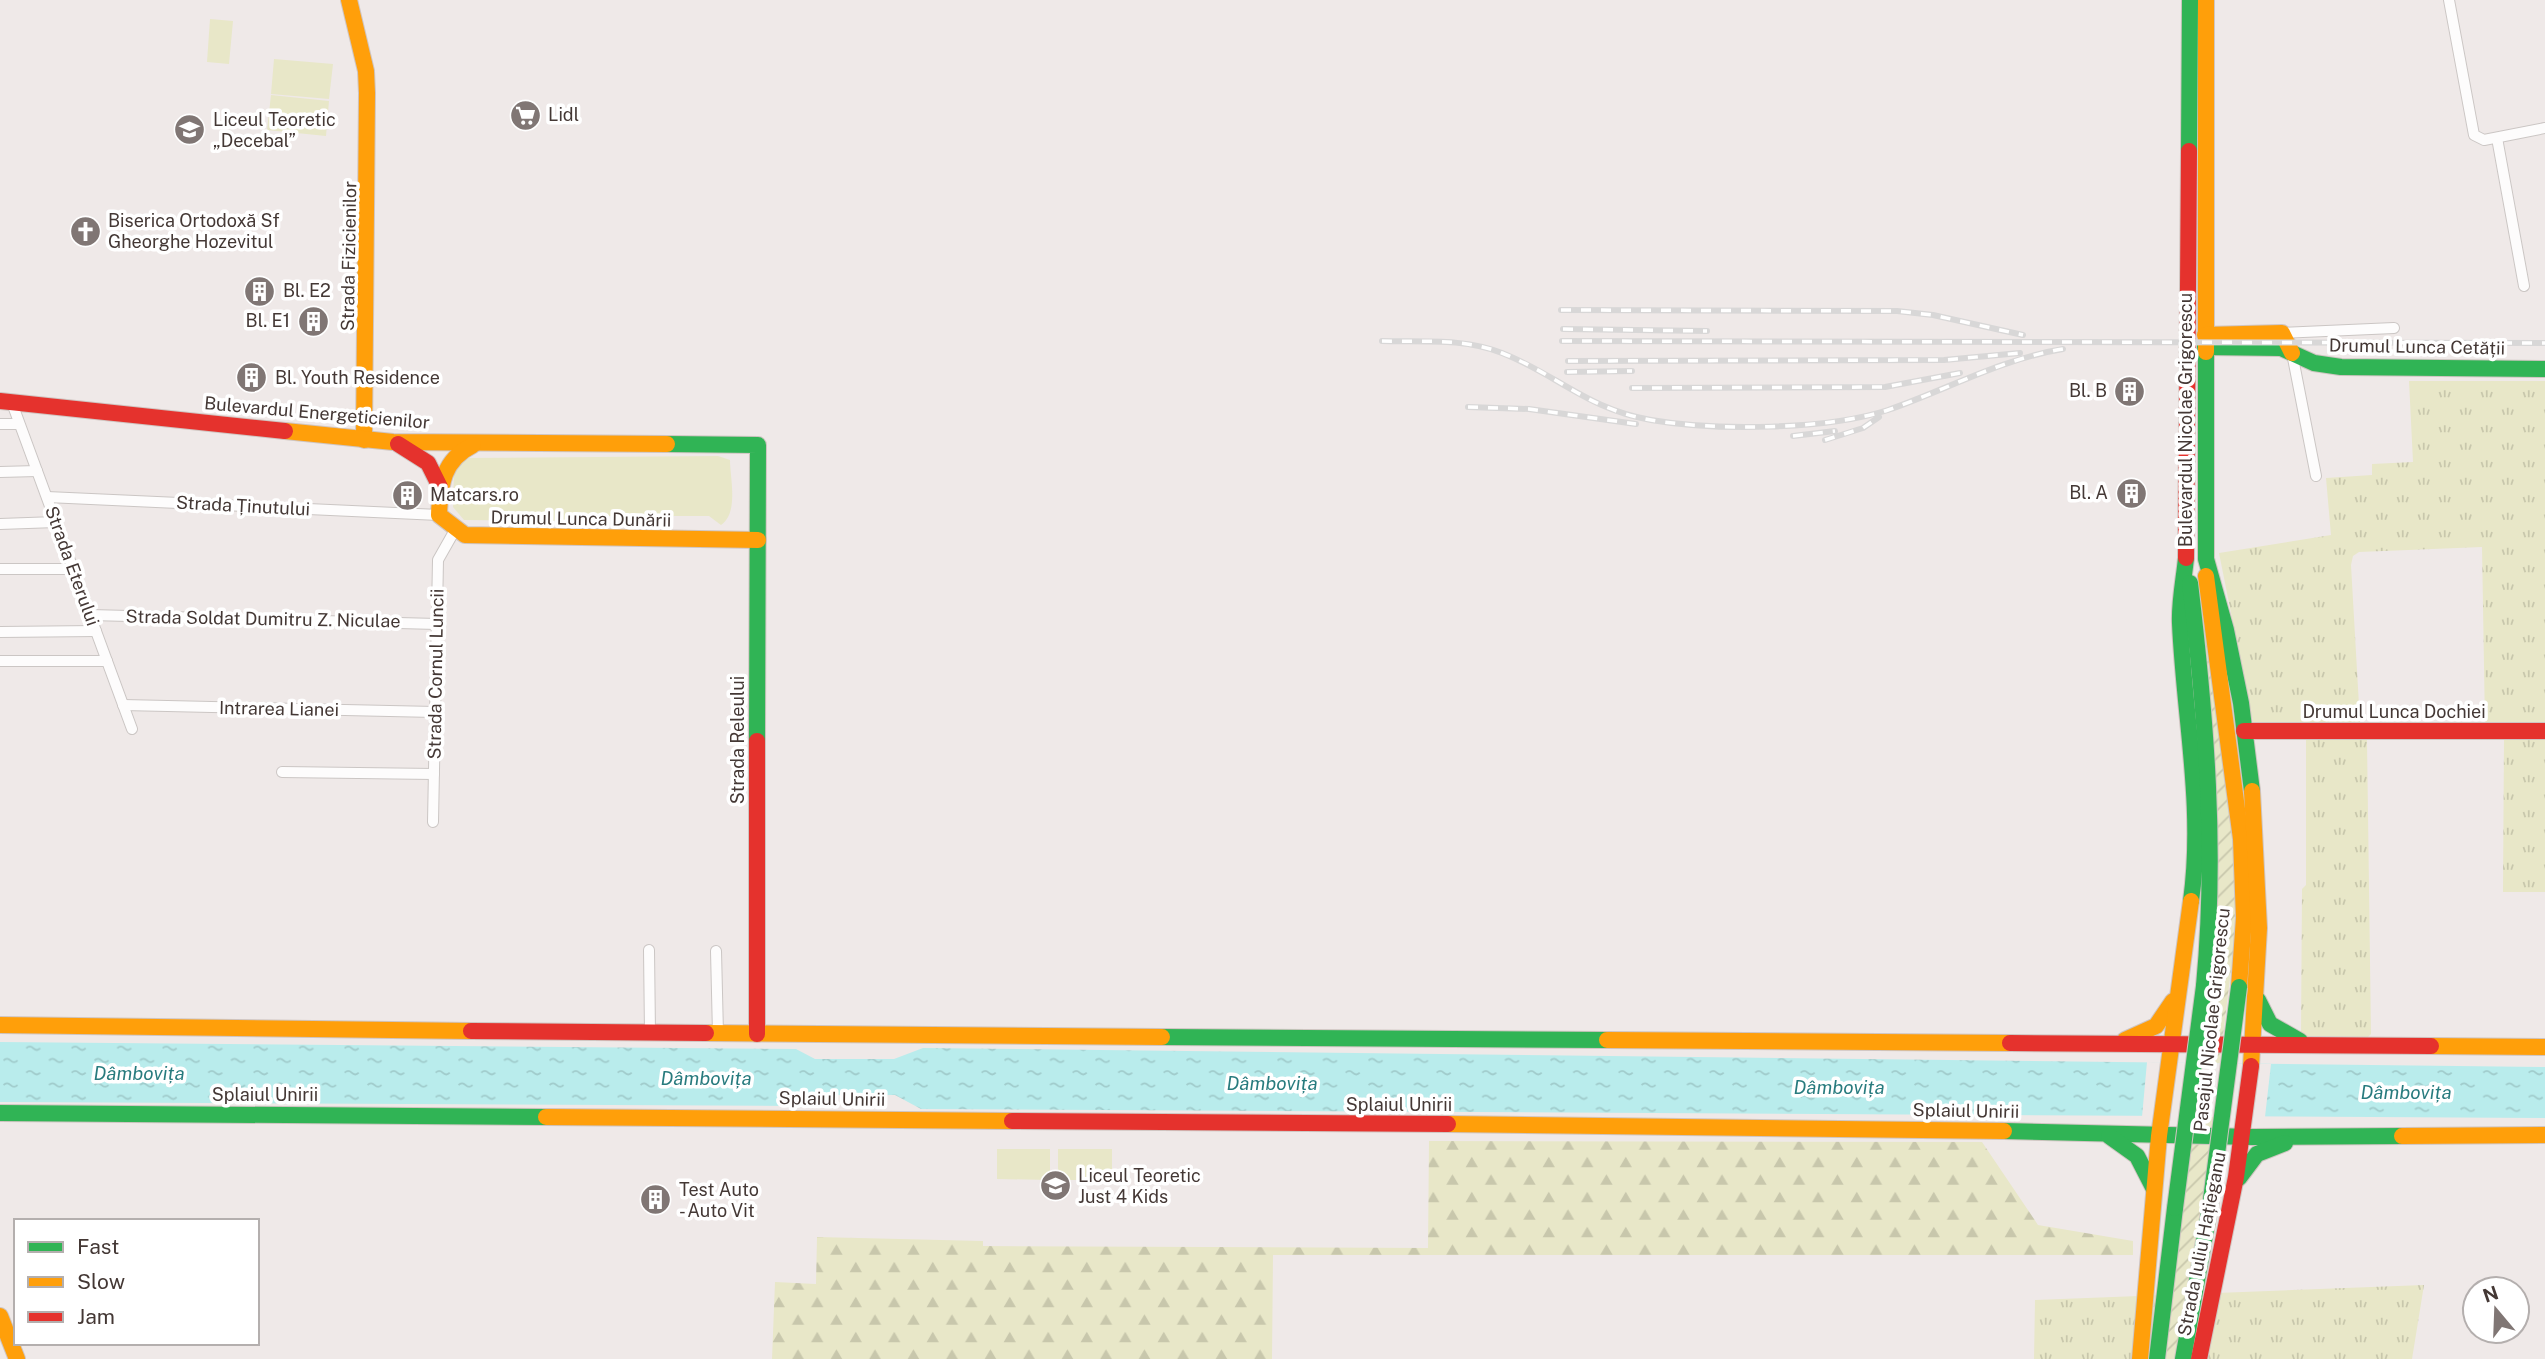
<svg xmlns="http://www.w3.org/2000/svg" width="2545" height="1359" font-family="'Public Sans',sans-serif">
  <defs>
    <pattern id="grass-tufts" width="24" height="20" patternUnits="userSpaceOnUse" patternTransform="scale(1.75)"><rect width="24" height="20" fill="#e8e7c8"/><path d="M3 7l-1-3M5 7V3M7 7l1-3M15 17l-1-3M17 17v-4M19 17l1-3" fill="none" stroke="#c8c7ac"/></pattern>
    <pattern id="forest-firs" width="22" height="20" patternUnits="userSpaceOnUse" patternTransform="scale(1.75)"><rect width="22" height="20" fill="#e8e7c8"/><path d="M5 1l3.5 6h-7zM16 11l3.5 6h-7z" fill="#c8c7ac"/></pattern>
    <pattern id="garden-furrows" width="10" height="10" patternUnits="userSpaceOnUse" patternTransform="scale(1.75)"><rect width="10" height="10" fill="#e8e7c8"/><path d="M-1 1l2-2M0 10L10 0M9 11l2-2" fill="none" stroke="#c8c7ac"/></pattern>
    <pattern id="water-ripples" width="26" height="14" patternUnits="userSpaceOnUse" patternTransform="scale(1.75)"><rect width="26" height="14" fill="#b9ecec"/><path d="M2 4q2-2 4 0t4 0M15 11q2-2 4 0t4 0" fill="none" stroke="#a0cbcb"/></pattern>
  </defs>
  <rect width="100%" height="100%" fill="#efe9e8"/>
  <g fill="url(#grass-tufts)">
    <path d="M2409,381H2545V726H2485L2482,547L2359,552L2353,556L2351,565L2360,723H2253L2219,553L2331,535L2326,478L2372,475V464L2413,462Z"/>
    <path d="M2504,739H2545V892H2503Z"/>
    <path d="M2306,740H2367L2371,1034L2368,1037L2301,1036L2302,889L2306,885Z"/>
    <path d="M2424,1285L2412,1359H2034L2035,1300Z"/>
  </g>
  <path fill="url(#forest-firs)" d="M1429,1141L1982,1142L2038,1225L2133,1241V1255H1273L1272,1359H772L775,1282L816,1284L817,1237L983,1241V1246L1428,1248Z"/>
  <g fill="#e8e7c8">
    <path d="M210,19L233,21L229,64L207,62Z"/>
    <path d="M274,59L333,64L329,99L271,94Z"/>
    <path d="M271,95L329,101L326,136L267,130Z"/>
    <path d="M718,456L730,460C730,478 739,513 721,525L709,516H593L580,521L464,520L453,507L454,469L465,458Z"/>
    <path d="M997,1149H1050V1180L997,1179Z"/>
    <rect x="1058" y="1149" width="54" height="31"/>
  </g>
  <path fill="url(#garden-furrows)" d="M2196,586L2200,587L2237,855L2236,929L2200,1225L2175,1359H2164L2208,982Z"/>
  <path fill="url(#water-ripples)" d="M0,1042L796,1049L815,1059H894L923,1048L2545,1067V1118L921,1109L895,1095H816L795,1106L0,1102Z"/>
  <path fill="#efe9e8" d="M2147,1062L2271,1064L2265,1117H2142Z"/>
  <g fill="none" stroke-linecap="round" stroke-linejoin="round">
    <defs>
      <g id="street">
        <path d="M2449,0L2474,135L2484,140L2545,128"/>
        <path d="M2497,138L2524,286"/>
        <path d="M2282,333L2394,328"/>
        <path d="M2292,353L2316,476"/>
        <path d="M12,403L132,729"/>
        <path d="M0,424H19"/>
        <path d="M0,472L37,471"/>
        <path d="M47,497L439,515"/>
        <path d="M0,524L56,522"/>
        <path d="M0,569H73"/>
        <path d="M90,615L437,624"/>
        <path d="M0,632L96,631"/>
        <path d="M0,661H107"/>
        <path d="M123,705L435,712"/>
        <path d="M282,772L434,774"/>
        <path d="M433,822L438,560L455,530"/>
        <path d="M649,950L650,1033"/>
        <path d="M716,951L718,1034"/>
      </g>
      <g id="fast">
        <path d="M2189,151L2190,0"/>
        <path d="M2205,347L2281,348L2314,363L2341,367L2545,369"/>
        <path d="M2206,352V559L2226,630L2241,703L2252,791"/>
        <path d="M667,444L758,445L757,741"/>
        <path d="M2186,558C2184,579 2179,602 2180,623C2184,716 2204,807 2191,901"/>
        <path d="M2190,583C2206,718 2217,850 2204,986"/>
        <path d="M2258,1000L2270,1024L2300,1041"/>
        <path d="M1162,1037L1607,1040"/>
        <path d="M0,1113L546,1117"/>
        <path d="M2004,1131L2253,1137L2402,1136"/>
        <path d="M2109,1136L2137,1156L2154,1189"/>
        <path d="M2239,1178L2257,1154L2285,1143"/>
        <path d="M2157,1359L2175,1208"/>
        <path d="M2183,1359L2210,1207"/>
      </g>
      <g id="slow">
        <path d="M349,0L366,71L367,93L364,440"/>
        <path d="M2206,0V352"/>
        <path d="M2205,335L2282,333L2292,353"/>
        <path d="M285,431L393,442L667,444"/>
        <path d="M473,445C443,460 440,484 439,515L465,535L758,540"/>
        <path d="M2206,576L2241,839L2244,918L2239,987"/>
        <path d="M0,1025L471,1031"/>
        <path d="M706,1033L1162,1037"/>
        <path d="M1607,1040L2010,1043"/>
        <path d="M2125,1040L2156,1026L2173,1001"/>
        <path d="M2431,1046L2545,1047"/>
        <path d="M2251,1066L2259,928L2252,791"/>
        <path d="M546,1117L1012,1121"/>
        <path d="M1448,1124L2004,1131"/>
        <path d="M2402,1136L2545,1135"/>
        <path d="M0,1316L17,1359"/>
        <path d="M2140,1359L2159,1136L2191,901"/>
      </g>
      <g id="jam">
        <path d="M0,401L285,431"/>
        <path d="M398,444L428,463L440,487"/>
        <path d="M2186,558L2189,151"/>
        <path d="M2244,731H2545"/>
        <path d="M471,1031L706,1033"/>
        <path d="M757,1034V741"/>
        <path d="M2010,1043L2431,1046"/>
        <path d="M1012,1121L1448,1124"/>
        <path d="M2199,1359L2236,1177L2251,1066"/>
      </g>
    </defs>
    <use href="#street" stroke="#cbc6c4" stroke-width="12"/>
    <use href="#fast" stroke="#cfc5c1" stroke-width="18"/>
    <use href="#slow" stroke="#cfc5c1" stroke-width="18"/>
    <use href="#jam" stroke="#cfc5c1" stroke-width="18"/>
    <use href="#street" stroke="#fdfcfc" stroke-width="10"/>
    <use href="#fast" stroke="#30b455" stroke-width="16"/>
    <use href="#slow" stroke="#ff9f0a" stroke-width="16"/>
    <use href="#jam" stroke="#e5322d" stroke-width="16"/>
    <defs>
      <g id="rail">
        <path d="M1561,310L1897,311L1933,315L2023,335"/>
        <path d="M1563,329L1707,331"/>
        <path d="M1382,341C1422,342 1464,338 1502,353C1558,375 1587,409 1651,420C1715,431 1827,430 1888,410C1946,390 2001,359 2063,349"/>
        <path d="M1562,341L2545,343"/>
        <path d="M1568,361L1944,360L2020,353"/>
        <path d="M1567,372L1632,371"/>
        <path d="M1632,388L1885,387L1960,373"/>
        <path d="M1468,407L1529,409L1636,424"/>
        <path d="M1793,436L1835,431"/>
        <path d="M1825,440L1863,428L1879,417"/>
      </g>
    </defs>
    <use href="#rail" stroke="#d8d7d7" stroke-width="6"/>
    <use href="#rail" stroke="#fff" stroke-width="3.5" stroke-dasharray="10" stroke-linecap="butt"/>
    <defs>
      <g id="fast-bridge">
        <path d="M2210,1207L2239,987"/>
        <path d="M2175,1208L2204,986"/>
      </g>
    </defs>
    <use href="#fast-bridge" stroke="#cfc5c1" stroke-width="18" stroke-linecap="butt"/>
    <use href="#fast-bridge" stroke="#30b455" stroke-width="16"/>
  </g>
  <defs>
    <symbol id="supermarket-disc" viewBox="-11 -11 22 22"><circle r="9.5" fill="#807674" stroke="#fff"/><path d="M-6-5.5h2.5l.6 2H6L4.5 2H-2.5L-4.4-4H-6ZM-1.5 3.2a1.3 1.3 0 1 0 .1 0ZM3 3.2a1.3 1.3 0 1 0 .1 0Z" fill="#fff"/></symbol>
    <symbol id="school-disc" viewBox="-11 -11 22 22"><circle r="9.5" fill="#807674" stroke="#fff"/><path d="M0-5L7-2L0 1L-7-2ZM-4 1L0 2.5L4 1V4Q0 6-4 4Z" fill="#fff"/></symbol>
    <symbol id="church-disc" viewBox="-11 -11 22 22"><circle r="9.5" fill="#807674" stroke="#fff"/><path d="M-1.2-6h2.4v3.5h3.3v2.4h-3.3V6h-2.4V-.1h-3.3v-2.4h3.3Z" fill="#fff"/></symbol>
    <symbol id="building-disc" viewBox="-11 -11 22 22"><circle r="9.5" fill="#807674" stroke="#fff"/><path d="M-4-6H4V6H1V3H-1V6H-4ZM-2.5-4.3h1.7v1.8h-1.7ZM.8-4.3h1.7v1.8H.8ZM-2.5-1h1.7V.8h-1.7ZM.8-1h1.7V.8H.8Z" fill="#fff"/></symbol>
  </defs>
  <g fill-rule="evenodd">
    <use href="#supermarket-disc" x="508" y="98" width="35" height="35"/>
    <use href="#school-disc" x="172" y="112" width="35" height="35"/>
    <use href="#church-disc" x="68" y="214" width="35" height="35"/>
    <use href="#building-disc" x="242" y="274" width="35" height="35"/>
    <use href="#building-disc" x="296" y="304" width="35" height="35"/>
    <use href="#building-disc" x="234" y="360" width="35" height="35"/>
    <use href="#building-disc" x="2112" y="374" width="35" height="35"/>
    <use href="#building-disc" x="2114" y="476" width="35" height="35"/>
    <use href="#building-disc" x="390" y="478" width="35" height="35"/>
    <use href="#school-disc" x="1038" y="1168" width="35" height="35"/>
    <use href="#building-disc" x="638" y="1182" width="35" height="35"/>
  </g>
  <g text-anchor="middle" stroke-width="7" stroke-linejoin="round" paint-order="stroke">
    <g font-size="18" fill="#443835" stroke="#fff" text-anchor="start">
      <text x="548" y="121">Lidl</text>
      <text x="213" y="126">Liceul Teoretic<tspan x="213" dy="21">„Decebal”</tspan></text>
      <text x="108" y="227">Biserica Ortodoxă Sf<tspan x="108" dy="21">Gheorghe Hozevitul</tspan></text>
      <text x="283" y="297">Bl. E2</text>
      <text x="290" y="327" text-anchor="end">Bl. E1</text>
      <text x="275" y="384">Bl. Youth Residence</text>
      <text x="2107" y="397" text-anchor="end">Bl. B</text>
      <text x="2108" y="499" text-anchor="end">Bl. A</text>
      <text x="430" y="501">Matcars.ro</text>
      <text x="1078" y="1182">Liceul Teoretic<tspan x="1078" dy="21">Just 4 Kids</tspan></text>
      <text x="679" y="1196">Test Auto<tspan x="679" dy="21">- Auto Vit</tspan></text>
    </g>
    <g font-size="18" fill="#443835" stroke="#fff">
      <text transform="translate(349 256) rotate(-89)" y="6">Strada Fizicienilor</text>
      <text transform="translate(2417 347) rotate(1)" y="6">Drumul Lunca Cetății</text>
      <text transform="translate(317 413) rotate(5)" y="6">Bulevardul Energeticienilor</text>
      <text transform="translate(2186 420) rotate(-90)" y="6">Bulevardul Nicolae Grigorescu</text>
      <text transform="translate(243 506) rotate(3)" y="6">Strada Ținutului</text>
      <text transform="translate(581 519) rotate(1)" y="6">Drumul Lunca Dunării</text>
      <text transform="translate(72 566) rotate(70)" y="6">Strada Eterului</text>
      <text transform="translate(263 619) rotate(1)" y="6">Strada Soldat Dumitru Z. Niculae</text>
      <text transform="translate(436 674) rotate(-89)" y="6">Strada Cornul Luncii</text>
      <text transform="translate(279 709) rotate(1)" y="6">Intrarea Lianei</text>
      <text x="2394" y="718">Drumul Lunca Dochiei</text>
      <text transform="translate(738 740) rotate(-90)" y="6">Strada Releului</text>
      <text transform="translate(2212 1020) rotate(-84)" y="6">Pasajul Nicolae Grigorescu</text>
      <text x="265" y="1101">Splaiul Unirii</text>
      <text transform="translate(832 1099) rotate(1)" y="6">Splaiul Unirii</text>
      <text x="1399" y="1111">Splaiul Unirii</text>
      <text transform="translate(1966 1111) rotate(1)" y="6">Splaiul Unirii</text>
      <text transform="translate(2202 1244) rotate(-79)" y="6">Strada Iuliu Hațieganu</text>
    </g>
    <g font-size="19" font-style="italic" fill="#287b7e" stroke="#fff">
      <text x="139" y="1080">Dâmbovița</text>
      <text x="706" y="1085">Dâmbovița</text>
      <text x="1272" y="1090">Dâmbovița</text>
      <text x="1839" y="1094">Dâmbovița</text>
      <text x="2406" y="1099">Dâmbovița</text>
    </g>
  </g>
  <rect x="14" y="1219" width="245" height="126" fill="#ffffff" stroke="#b4afae" stroke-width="2"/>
  <rect x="28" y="1242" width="35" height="10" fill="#30b455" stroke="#b4afae" stroke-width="2"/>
  <text x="77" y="1254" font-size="21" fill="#443835">Fast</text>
  <rect x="28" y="1277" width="35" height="10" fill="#ff9f0a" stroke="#b4afae" stroke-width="2"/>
  <text x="77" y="1289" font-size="21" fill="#443835">Slow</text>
  <rect x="28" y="1312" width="35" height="10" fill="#e5322d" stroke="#b4afae" stroke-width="2"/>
  <text x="77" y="1324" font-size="21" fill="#443835">Jam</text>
  <g transform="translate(2496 1310) rotate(341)"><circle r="33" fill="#ffffff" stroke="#b4afae" stroke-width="2"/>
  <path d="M0-5L12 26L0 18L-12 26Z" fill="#807674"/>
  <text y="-10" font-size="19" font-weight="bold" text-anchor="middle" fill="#443835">N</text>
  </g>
</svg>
